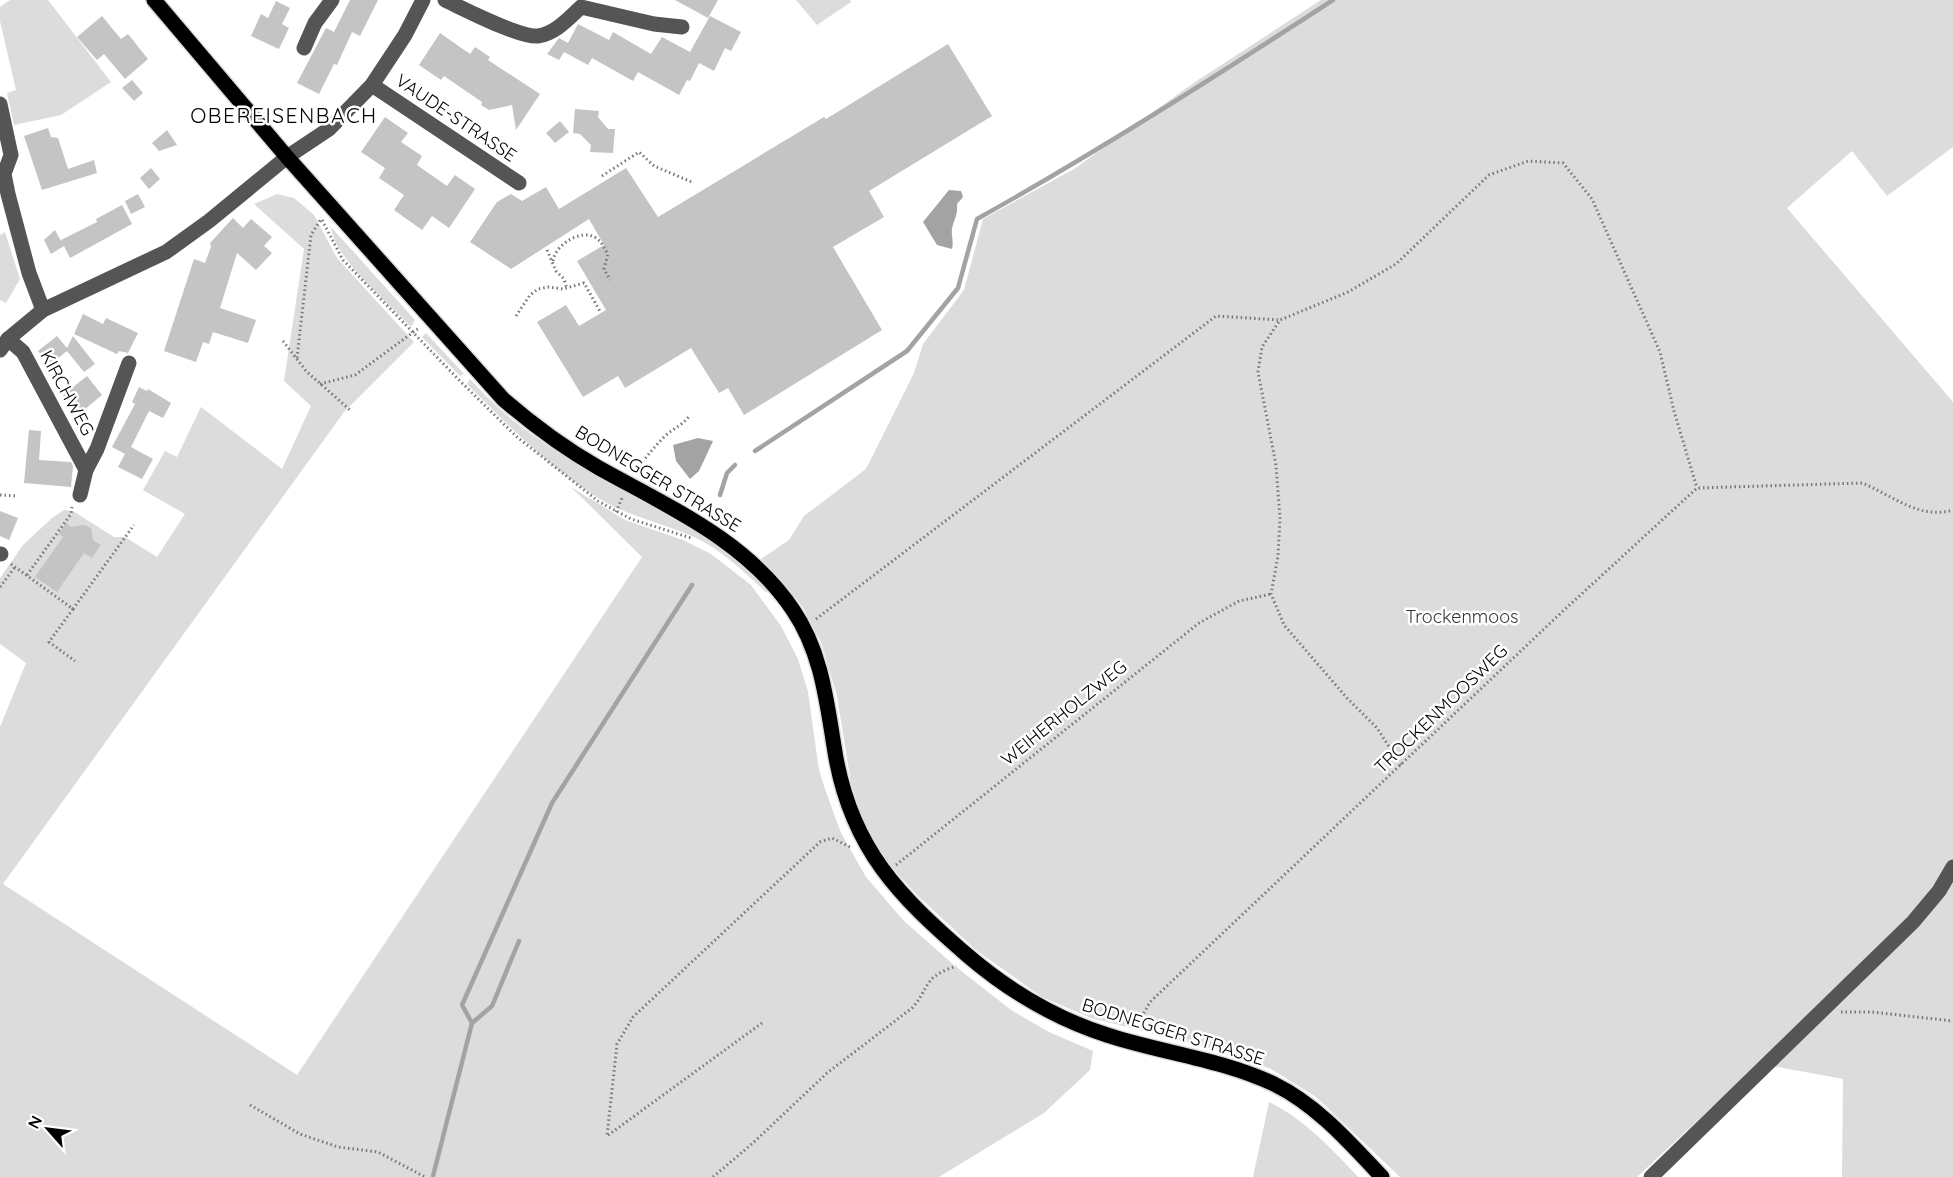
<svg xmlns="http://www.w3.org/2000/svg" width="1953" height="1177" font-family="Quicksand,sans-serif">
  <rect width="100%" height="100%" fill="#fff"/>
  <g fill="#dcdcdc">
    <path d="M10,0H48L111,82L61,115L14,125L7,93L16,90L0,21V7Z"/>
    <path d="M796,0H850L851,2L817,25Z"/>
    <path d="M1321,0H1953V147L1887,196L1852,151L1787,208L1953,402V1177H1842L1843,1079L1772,1066L1770,1053L1637,1177H1400L1316,1097L1271,1069L1227,1052L1091,1018L1042,997L976,950L919,897L888,863L864,824L851,783L837,696L821,642L802,606L761,559L789,540L804,516L866,469L914,373L923,344L964,290L983,219L1074,169L1195,82Z"/>
    <path d="M277,194L294,198L314,215L337,258L414,342L344,412L3,884L297,1075L642,557L571,487L625,520L683,540L711,554L751,585L781,626L798,659L808,692L819,770L825,789L841,833L866,877L904,921L955,966L1011,1010L1049,1032L1093,1051L1090,1070L1044,1113L939,1177H0V727L26,663L0,644V578L23,545L52,518L64,510L73,511L114,537H125L157,557L185,514L143,490L165,451L177,457L201,407L282,469L311,406L284,381L304,249L254,204Z"/>
    <path d="M331,227L415,320L411,327C388,303 335,259 331,227Z"/>
    <path d="M5,232L20,279L6,303L0,300V235Z"/>
    <path d="M426,333L464,374L460,376L422,337Z"/>
    <path d="M470,379C480,390 491,401 502,411C533,439 573,461 609,482C664,514 730,541 770,592H766C746,574 726,554 702,541C671,525 636,519 605,502C555,474 508,425 467,384Z"/>
    <path d="M1269,1102C1304,1119 1332,1149 1358,1177H1253Z"/>
  </g>
  <g fill="#a3a3a3">
    <path d="M949,190L961,191L963,197L957,204C958,216 954,218 952,229C951,235 954,242 952,249L937,245L923,222Z"/>
    <path d="M698,438L713,441L699,471L690,479L676,461L673,445Z"/>
  </g>
  <g fill="none" stroke-linecap="round" stroke-linejoin="round">
    <g stroke="#a3a3a3" stroke-width="4.5">
      <path d="M755,451L907,351L958,288L977,219C1099,151 1216,76 1333,0"/>
      <path d="M720,495L727,473L735,465"/>
      <path d="M472,1023L492,1006L519,941"/>
      <path d="M433,1176L472,1023L462,1005L552,803L692,585"/>
    </g>
  </g>
  <g fill="#c4c4c4">
    <path d="M350,0H378L360,36L352,32L337,65L334,64L319,94L297,83L326,28L334,32Z"/>
    <path d="M675,0H718L708,18Z"/>
    <path d="M276,1L290,8L282,24L289,28L279,49L251,36L261,14L268,18Z"/>
    <path d="M102,16L121,39L128,34L148,59L125,79L104,54L97,60L77,37Z"/>
    <path d="M710,16L741,32L731,51L725,48L714,71L699,63L690,81L687,80L679,95L638,72L633,81L592,58L588,65L564,52L559,60L547,54L559,38L568,43L578,24L609,40L613,32L651,54L662,37L690,52Z"/>
    <path d="M440,33L470,54L475,47L490,57L488,60L540,94L516,130L512,105L489,110L481,105L482,102L444,76L441,80L419,65Z"/>
    <path d="M948,44L992,116L869,191L884,217L833,247L882,330L744,415L728,388L719,393L691,348L625,388L618,376L583,397L537,322L566,305L579,326L606,310L577,261L604,245L589,219L511,269L470,242L497,202L511,194L522,201L546,187L559,209L626,168L658,217L824,117L826,119Z"/>
    <path d="M132,80L143,93L134,101L122,88Z"/>
    <path d="M575,109L599,111L598,117L608,129H615L613,153L590,152L591,145L580,134L573,133Z"/>
    <path d="M385,117L408,133L401,142L422,156L417,165L447,186L455,175L475,189L449,228L432,216L422,230L394,210L404,195L379,178L385,168L361,152Z"/>
    <path d="M560,121L569,132L555,143L546,133Z"/>
    <path d="M48,128L51,137L58,138L68,169L94,160L97,173L42,190L24,136Z"/>
    <path d="M167,130L177,145L159,151L152,143Z"/>
    <path d="M151,168L160,179L149,189L140,178Z"/>
    <path d="M138,194L145,207L131,214L125,201Z"/>
    <path d="M122,205L132,224L70,258L64,246L51,254L44,240L55,230L61,241V240L97,222L96,219Z"/>
    <path d="M233,218L243,228L251,219L272,237L264,246L272,253L256,270L237,253L220,308L256,320L248,343L213,332L209,344L203,342L196,362L164,351L194,259L205,263L211,247L210,243Z"/>
    <path d="M83,314L103,324L106,318L138,333L128,353L119,351L117,354L74,334Z"/>
    <path d="M57,336L67,348L73,336L95,364L84,372L67,351L49,365L38,351Z"/>
    <path d="M87,376L102,395L78,415L63,395Z"/>
    <path d="M139,387L147,391L148,389L171,403L163,418L149,411L131,447L153,459L142,479L118,467L125,454L112,447L135,404L132,402Z"/>
    <path d="M29,430L41,431L39,460L71,462L73,466L71,487L24,483Z"/>
    <path d="M0,511L18,518L9,540L0,536Z"/>
    <path d="M66,523L71,527L84,525L91,528L93,540L101,545L92,558L84,553L57,592L35,577L63,537L59,534Z"/>
  </g>
  <g fill="none" stroke-linecap="round" stroke-linejoin="round">
    <defs>
      <path id="major" d="M154,0L287,157L503,399C533,425 564,448 599,468C669,507 747,541 793,610C823,654 827,706 836,758C853,850 899,896 967,955C1009,991 1054,1018 1107,1035C1162,1053 1221,1059 1274,1084C1317,1105 1350,1143 1382,1177"/>
    </defs>
    <use href="#major" stroke="#dbdbdb" stroke-width="18"/>
    <g stroke="#777" stroke-width="3" stroke-dasharray="1.5 3" stroke-linecap="butt">
      <path d="M602,176L639,152L654,166L694,183"/>
      <path d="M322,220L343,260L461,382L517,437L598,501L631,519L691,538"/>
      <path d="M547,250L556,271L564,279L567,289"/>
      <path d="M553,261C555,245 581,228 596,238C602,242 604,248 608,254L604,269L610,280"/>
      <path d="M516,316L530,295L538,289L549,287L563,289L584,283L601,313"/>
      <path d="M283,341L306,371L350,410"/>
      <path d="M297,358L311,235L321,219"/>
      <path d="M320,384L355,375L419,328"/>
      <path d="M637,469C646,457 655,446 666,435C674,428 683,425 689,416"/>
      <path d="M0,495L17,496"/>
      <path d="M616,512L622,498"/>
      <path d="M11,564L73,609L134,525"/>
      <path d="M27,575L71,514L72,507"/>
      <path d="M0,587L15,567"/>
      <path d="M73,609L49,642L75,661"/>
      <path d="M816,619L1216,316L1280,320"/>
      <path d="M1401,765L1377,728L1347,698L1284,625L1271,594L1278,556L1280,518L1276,465L1258,372L1262,347L1280,320L1348,292L1396,264L1489,175L1528,161L1563,163L1592,199L1660,352L1674,411L1697,488"/>
      <path d="M896,865L1199,623L1239,601L1271,594"/>
      <path d="M1841,1012H1872L1953,1021"/>
      <path d="M762,1023L607,1136L617,1044L633,1017L820,842L832,838L850,847"/>
      <path d="M1135,1029L1150,1002L1563,611L1697,488L1862,483C1892,495 1919,520 1953,510"/>
      <path d="M250,1105L300,1134L338,1147L378,1152L425,1177"/>
      <path d="M713,1177L753,1143L827,1073L912,1008C921,999 924,988 931,980C937,973 948,969 956,966"/>
    </g>
    <g stroke="#555" stroke-width="15">
      <path d="M445,0C464,9 520,38 538,36C555,34 569,18 581,7L654,24L682,27"/>
      <path d="M304,48L315,23L332,0"/>
      <path d="M372,85L519,183"/>
      <path d="M0,104L11,155L4,174L8,194L29,273L43,310"/>
      <path d="M8,339L23,352L86,470L80,495"/>
      <path d="M0,350L8,339L43,310L166,252L209,221L287,157L329,129L372,85L405,35L423,0"/>
      <path d="M86,470L97,449L129,363"/>
      <path d="M0,554H1"/>
      <path d="M1651,1177L1913,922L1939,891L1953,867"/>
    </g>
    <use href="#major" stroke="#000" stroke-width="15"/>
  </g>
  <g text-anchor="middle" stroke-width="5" stroke-linejoin="round" paint-order="stroke">
    <g font-size="18" fill="#000" stroke="#fff">
      <text transform="translate(456 118) rotate(34)" y="6">VAUDE-STRASSE</text>
      <text transform="translate(67 393) rotate(62)" y="6">KIRCHWEG</text>
      <text transform="translate(658 479) rotate(31)" y="6">BODNEGGER STRASSE</text>
      <text transform="translate(1441 709) rotate(-44)" y="6">TROCKENMOOSWEG</text>
      <text transform="translate(1064 713) rotate(-39)" y="6">WEIHERHOLZWEG</text>
      <text transform="translate(1173 1032) rotate(17)" y="6">BODNEGGER STRASSE</text>
    </g>
    <g font-size="18" fill="#333" stroke="#fff">
      <text x="1462" y="623">Trockenmoos</text>
    </g>
    <g font-size="21" letter-spacing="1.5" fill="#000" stroke="#fff">
      <text x="284" y="123">OBEREISENBACH</text>
    </g>
  </g>
  <g transform="translate(48 1129) rotate(298)" stroke="#ffffff" stroke-width="4.5" paint-order="stroke">
  <path d="M0-4.5L10 22L0 15L-10 22Z" fill="#000000"/>
  <text y="-9" font-size="16" font-weight="bold" text-anchor="middle" fill="#000000">N</text>
  </g>
</svg>
